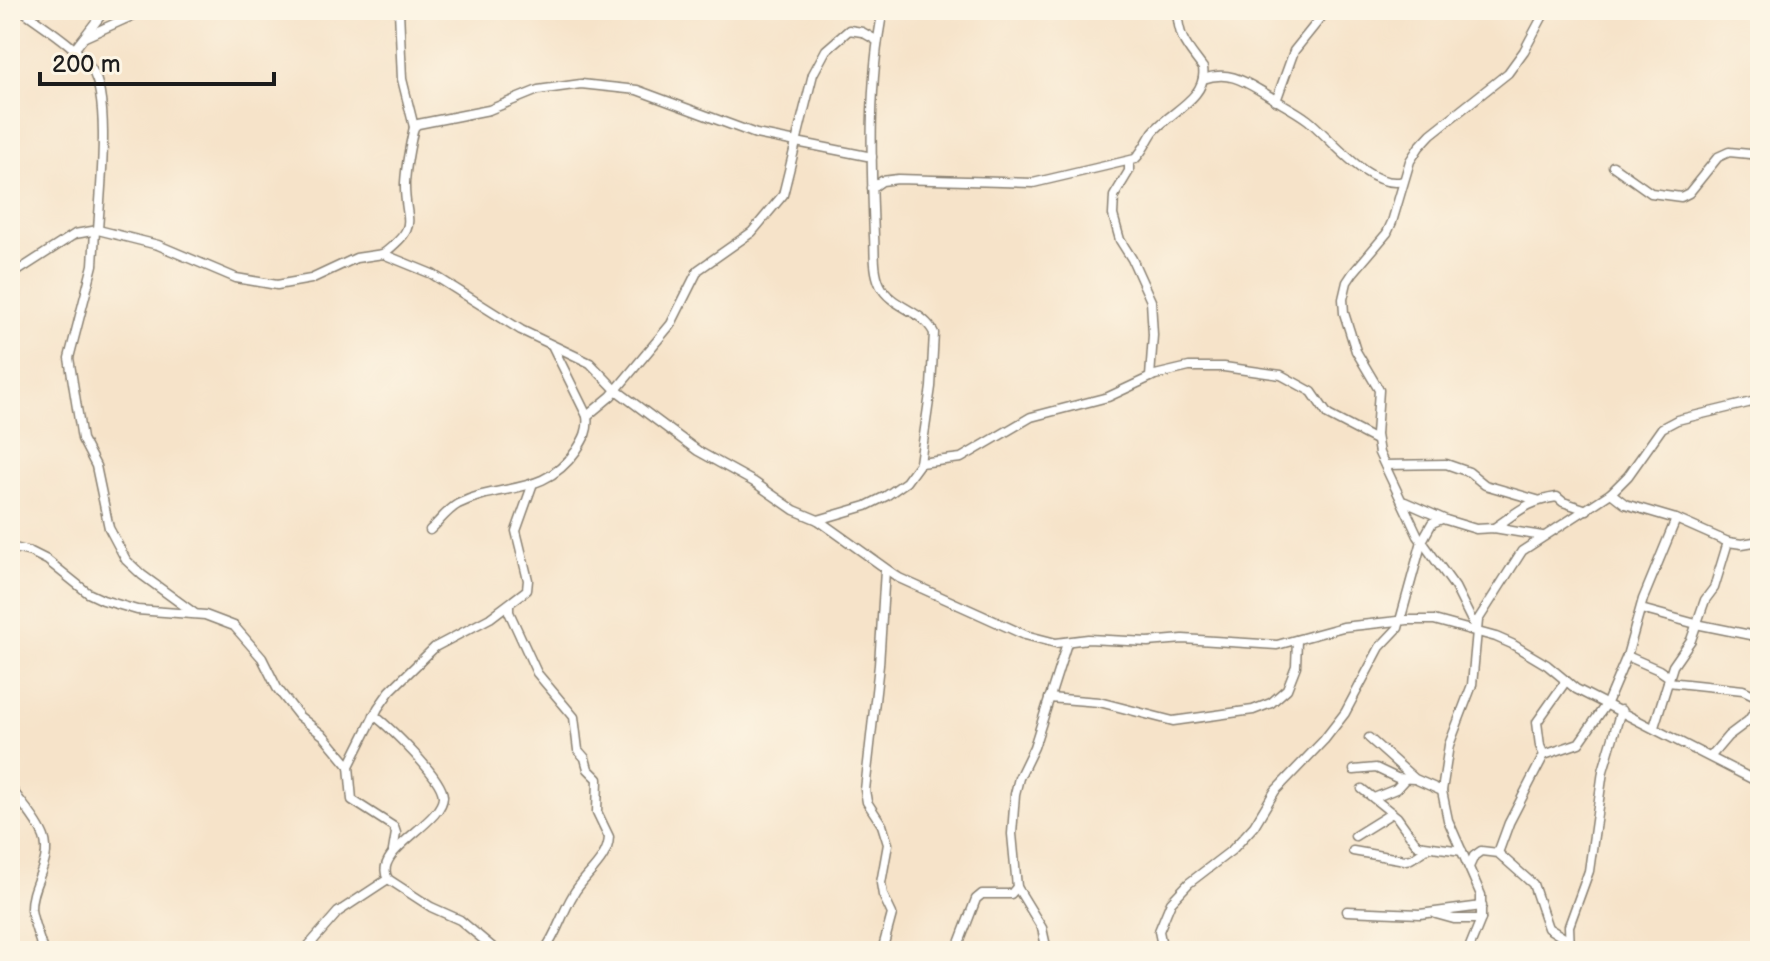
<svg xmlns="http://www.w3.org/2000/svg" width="1770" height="961" font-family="'Balsamiq Sans',sans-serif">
  <rect width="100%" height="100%" fill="#fcf5e5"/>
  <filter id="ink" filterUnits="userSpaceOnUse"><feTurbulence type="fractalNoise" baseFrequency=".0125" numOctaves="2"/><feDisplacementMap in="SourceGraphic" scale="16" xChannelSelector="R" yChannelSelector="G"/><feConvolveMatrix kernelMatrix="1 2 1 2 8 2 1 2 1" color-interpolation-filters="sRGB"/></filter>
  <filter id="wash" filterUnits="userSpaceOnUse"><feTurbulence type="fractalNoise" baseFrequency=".006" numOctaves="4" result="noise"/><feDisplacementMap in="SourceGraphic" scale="32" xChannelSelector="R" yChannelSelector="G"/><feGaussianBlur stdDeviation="1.8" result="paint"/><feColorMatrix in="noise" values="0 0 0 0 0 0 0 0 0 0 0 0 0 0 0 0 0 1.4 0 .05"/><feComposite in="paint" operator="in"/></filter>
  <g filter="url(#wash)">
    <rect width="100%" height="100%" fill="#f6e3c9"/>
  </g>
  <g filter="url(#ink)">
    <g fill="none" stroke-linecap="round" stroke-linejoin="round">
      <defs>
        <g id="minor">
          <path d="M22,10C46,28 76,45 92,70C111,99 100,194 98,230"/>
          <path d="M399,10L402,79L414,127"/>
          <path d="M1723,10L1736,14H1760"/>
          <path d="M85,37L145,10"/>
          <path d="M74,50L105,10"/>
          <path d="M1203,79C1229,70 1244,81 1266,94C1280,103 1295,110 1308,120C1332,139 1369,190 1403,181"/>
          <path d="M1276,101L1294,51L1327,10"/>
          <path d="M1129,163V171L1114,196L1113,215L1120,240L1132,259L1151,301L1153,335L1150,377"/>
          <path d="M1613,166L1651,193L1681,197L1689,193L1718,157L1729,152L1760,155"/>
          <path d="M872,188L882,181L898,179L1033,183L1135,159C1143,151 1147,141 1153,132C1169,112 1208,98 1203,68C1186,45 1179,40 1177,10"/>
          <path d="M95,231L93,265L69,358L82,439L96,466L109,528L126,560L142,575L194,613"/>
          <path d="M383,254C422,224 404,223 405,183C406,166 410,145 414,127L418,124L489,110L538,90L581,84L637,90L756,134L872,157"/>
          <path d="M10,276L75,234L98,230L158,245L236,278L277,285L311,279L356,258L383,254L432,274L521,330L590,363L616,390L698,451L754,482L794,510L818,520L899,578L1025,635L1056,643L1088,639L1148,642L1183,639L1277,645L1343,627L1407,620H1434L1496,637L1512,644L1547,665L1576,689L1760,783"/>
          <path d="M587,416L611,396L671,324L698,270L752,232L783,195L813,74L826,50L849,30L862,32L876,40"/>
          <path d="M920,463L961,458L1031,417L1108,397L1155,375L1189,367H1224L1281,375L1312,392L1328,415L1376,440"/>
          <path d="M1385,465L1446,464L1469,472L1485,485L1537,500"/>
          <path d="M1611,493L1625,504L1676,519L1728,542L1742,544L1760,541"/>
          <path d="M1405,502L1446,520L1476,529L1494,528L1542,536"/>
          <path d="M818,520L866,506L886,496L906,482L920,463L931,387L934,333C923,310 891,308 880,285C873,270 875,252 874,236C871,161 868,84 883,10"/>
          <path d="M1494,528C1518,512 1527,501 1557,497L1563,502L1587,510"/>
          <path d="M430,530C440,521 446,511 458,504C501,482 543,498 576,451C584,439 589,430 587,416L553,347"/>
          <path d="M10,547L31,552L47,560L88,593L103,600L137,610L205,615L234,626L262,658L277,688L299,716L324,736L349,766L352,800L394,827L396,833L393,851"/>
          <path d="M509,605V612L537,673L574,717L578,750L585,758L588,769L598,779L597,812L609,837C608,861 584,875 573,895C562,913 557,934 544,951"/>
          <path d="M1641,609L1696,624L1760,637"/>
          <path d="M1475,627L1455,587L1418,536L1379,453L1376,435L1379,390L1356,351L1344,313L1343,299L1347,282L1353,273L1387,233L1392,222L1410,161L1419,147L1431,134L1508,73L1524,51L1546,10"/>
          <path d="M1753,636L1760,607"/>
          <path d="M1627,656L1659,670L1669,677"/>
          <path d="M1668,682L1743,690L1760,698"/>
          <path d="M1049,698L1099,702L1173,721L1253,710L1271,703L1287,689L1296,666L1297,640"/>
          <path d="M374,715C389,727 442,777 443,796C444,823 371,851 388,879L431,907L460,920L497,951"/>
          <path d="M1654,727L1673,666L1691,640L1705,600L1714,588L1728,542"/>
          <path d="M1369,738L1415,779L1442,791"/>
          <path d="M1544,755L1540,746L1537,722L1566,681"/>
          <path d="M1711,756L1728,736L1748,721L1760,704"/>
          <path d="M349,766L378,708L390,691L435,647L490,618L527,590L528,580L516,531L532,486"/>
          <path d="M1354,770L1376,768L1397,778L1414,779"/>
          <path d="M10,786C20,803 37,818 44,837C53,863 30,884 31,909C32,920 40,940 43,951"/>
          <path d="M1362,789L1397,817L1417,845L1462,851"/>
          <path d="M1374,798L1396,789L1405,779"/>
          <path d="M1355,836L1392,813"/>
          <path d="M1353,851L1405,860L1411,859L1428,848"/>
          <path d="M1498,853L1509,823L1544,755L1579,743L1607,703L1627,656L1643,599L1676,519"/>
          <path d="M1469,867L1474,856L1481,851L1498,853L1533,884L1548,928L1569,941"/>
          <path d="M1347,911L1420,914L1482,906"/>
          <path d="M1436,914L1454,919H1481"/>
          <path d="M304,951L338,912L388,879"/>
          <path d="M882,951L892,914L883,895L881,883L888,844L882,825L867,802L865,790L879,665L885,570"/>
          <path d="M956,951L976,899L982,894H1011L1017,887"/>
          <path d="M1047,951L1042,928L1017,887L1012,834L1015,794L1019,778L1034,747L1067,643"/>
          <path d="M1163,951L1159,931L1171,902L1189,883L1232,850L1254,826L1275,791L1324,740L1345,713L1380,647L1398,628L1422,541L1432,523L1442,519"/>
          <path d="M1468,951L1481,919V895L1448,820L1442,791L1449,745L1472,685L1478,620L1522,551L1611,493L1628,476L1662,428L1677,420L1760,400"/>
          <path d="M1570,951L1569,926L1589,871L1603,771L1621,710"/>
        </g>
      </defs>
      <use href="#minor" stroke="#898072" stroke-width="11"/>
      <use href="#minor" stroke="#fff" stroke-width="8"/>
    </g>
  </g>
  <rect width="1770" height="961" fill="none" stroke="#fcf5e5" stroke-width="40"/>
  <path d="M40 72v12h234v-12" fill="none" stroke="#1c1c1c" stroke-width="4"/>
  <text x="52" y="72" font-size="24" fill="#1c1c1c" stroke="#fcf5e5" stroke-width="6" paint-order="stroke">200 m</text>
</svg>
